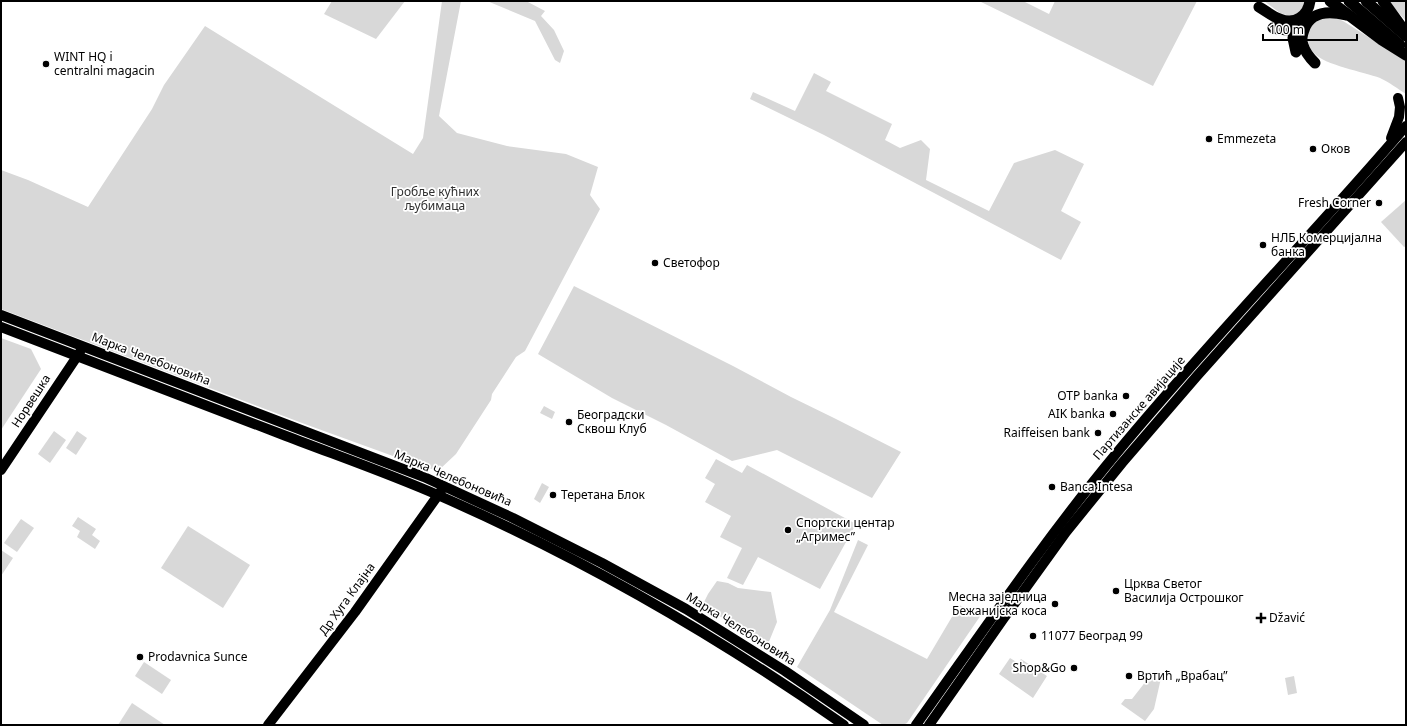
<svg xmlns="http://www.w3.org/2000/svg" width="1407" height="726" font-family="'Noto Sans',sans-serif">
  <rect width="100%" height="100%" fill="#fff"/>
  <g fill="#d8d8d8">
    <path d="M332,1H405L376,39L324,14Z"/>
    <path d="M442,1H461L439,116L457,133L507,146L566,154L598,167L590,195L600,209L525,351L516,357L492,394L491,400L456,454L439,470L426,468L302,423L1,309V170L28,180L88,207L152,109L164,85L205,26L413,154L423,138Z"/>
    <path d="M487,1H526L545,11L541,16L554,30L564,51L560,63L555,60L535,21Z"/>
    <path d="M979,1H1023L1049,14L1055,1H1197L1153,86Z"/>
    <path d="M1264,1H1304V4L1301,13L1293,17L1280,13Z"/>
    <path d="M1388,1H1406V21Z"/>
    <path d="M1331,16L1343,21L1406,61V94C1398,89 1389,82 1380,78C1364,72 1324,65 1314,53C1305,44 1307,32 1312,22Z"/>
    <path d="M814,73L831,82L826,91L892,124L885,140L900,148L921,140L930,149L926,180L989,211L1014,163L1055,150L1084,164L1061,211L1081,222L1061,260L824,135L750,99L753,92L795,111Z"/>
    <path d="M1406,200V246L1404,247L1381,222Z"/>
    <path d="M574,286L733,366L791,397L834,418L901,452L872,498L777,450L732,461L666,425L612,398L538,354Z"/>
    <path d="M1,338L31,349L41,369L1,430Z"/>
    <path d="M544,406L555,412L552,419L540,413Z"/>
    <path d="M54,431L66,440L50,463L38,454Z"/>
    <path d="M77,431L87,438L76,455L66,448Z"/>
    <path d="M716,459L742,473L747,465L856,524L820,589L758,557L743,585L727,578L742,548L720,537L731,516L705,502L715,484L705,478Z"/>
    <path d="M542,483L549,487L540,503L534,499Z"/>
    <path d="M78,517L96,529L92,535L100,541L95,549L77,537L80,531L72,526Z"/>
    <path d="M21,519L34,528L17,552L4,543Z"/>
    <path d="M188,526L250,565L223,608L161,568Z"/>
    <path d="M858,540L868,545L834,612L927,659L959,605L981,615L907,723L903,725H883L797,667L830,610Z"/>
    <path d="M1,550L13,558L1,576Z"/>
    <path d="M717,581L728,583L738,588L771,592L777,622L768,644L702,606L708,594Z"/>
    <path d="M1010,658L1018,663L1021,659L1047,676L1033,698L999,674Z"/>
    <path d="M144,662L171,680L162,694L135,676Z"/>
    <path d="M1150,676L1161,678L1154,709L1145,721L1121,704L1125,699H1132Z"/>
    <path d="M1294,676L1297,693L1288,695L1285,678Z"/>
    <path d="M132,703L165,725H118Z"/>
  </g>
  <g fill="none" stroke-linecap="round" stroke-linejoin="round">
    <g stroke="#000" stroke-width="10">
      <path d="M1391,138L1399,117L1400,107L1398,98"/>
      <path d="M1,315L424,477L513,518L602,563L686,609L785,671L864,725"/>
      <path d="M1,327C96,363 191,400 286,436C338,456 390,474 440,496C582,558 717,636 844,725"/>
      <path d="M1,470L80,352"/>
      <path d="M268,725L355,612L441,491"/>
      <path d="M916,725C981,634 1043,542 1115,455C1208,342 1311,237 1406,126"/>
      <path d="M929,725L1004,618L1066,532L1122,463L1197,376L1406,142"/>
    </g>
    <g stroke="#000" stroke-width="11">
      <path d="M1330,1L1382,40L1406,55"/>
      <path d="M1349,1L1400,45"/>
      <path d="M1366,1L1406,36"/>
      <path d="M1383,1L1401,26"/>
      <path d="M1259,7C1266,11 1273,17 1280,19C1295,25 1308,16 1310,1"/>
      <path d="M1273,28C1289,31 1295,31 1308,21"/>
      <path d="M1296,52L1293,38L1297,24"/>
      <path d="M1315,63C1310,58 1305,52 1303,45C1301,40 1302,35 1304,30C1310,11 1330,11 1346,15"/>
    </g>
  </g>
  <g fill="#000" stroke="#fff" stroke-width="1.5">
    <circle cx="46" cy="64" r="4"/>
    <circle cx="1209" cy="139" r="4"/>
    <circle cx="1313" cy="149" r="4"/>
    <circle cx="1379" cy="203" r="4"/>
    <circle cx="1263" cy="245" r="4"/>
    <circle cx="655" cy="263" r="4"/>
    <circle cx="1126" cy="396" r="4"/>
    <circle cx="1113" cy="414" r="4"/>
    <circle cx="569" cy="422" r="4"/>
    <circle cx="1098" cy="433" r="4"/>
    <circle cx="1052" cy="487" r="4"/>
    <circle cx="553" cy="495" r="4"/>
    <circle cx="788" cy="530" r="4"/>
    <circle cx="1116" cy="591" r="4"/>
    <circle cx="1055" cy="604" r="4"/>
    <path d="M1259 612h4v4h4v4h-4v4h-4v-4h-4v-4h4z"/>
    <circle cx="1033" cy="636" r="4"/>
    <circle cx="140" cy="657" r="4"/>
    <circle cx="1074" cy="668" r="4"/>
    <circle cx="1129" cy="676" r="4"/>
  </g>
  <g text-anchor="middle" stroke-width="3.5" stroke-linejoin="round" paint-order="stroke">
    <g font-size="12" fill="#000" stroke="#fff" text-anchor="start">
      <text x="54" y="61">WINT HQ i<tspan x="54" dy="14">centralni magacin</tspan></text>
      <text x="1217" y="143">Emmezeta</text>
      <text x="1321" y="153">Оков</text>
      <text x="1371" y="207" text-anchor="end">Fresh Corner</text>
      <text x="1271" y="242">НЛБ Комерцијална<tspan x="1271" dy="14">банка</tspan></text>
      <text x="663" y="267">Светофор</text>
      <text x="1118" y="400" text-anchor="end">OTP banka</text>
      <text x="1105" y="418" text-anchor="end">AIK banka</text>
      <text x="577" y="419">Београдски<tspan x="577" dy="14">Сквош Клуб</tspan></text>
      <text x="1090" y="437" text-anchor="end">Raiffeisen bank</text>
      <text x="1060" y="491">Banca Intesa</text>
      <text x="561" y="499">Теретана Блок</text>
      <text x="796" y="527">Спортски центар<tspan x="796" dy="14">„Агримес”</tspan></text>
      <text x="1124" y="588">Црква Светог<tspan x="1124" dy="14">Василија Острошког</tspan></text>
      <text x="1047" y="601" text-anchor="end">Месна заједница<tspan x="1047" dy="14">Бежанијска коса</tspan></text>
      <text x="1269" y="622">Džavić</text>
      <text x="1041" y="640">11077 Београд 99</text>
      <text x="148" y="661">Prodavnica Sunce</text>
      <text x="1066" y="672" text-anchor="end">Shop&amp;Go</text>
      <text x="1137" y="680">Вртић „Врабац”</text>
    </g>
    <g font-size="12" fill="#2f2f2f" stroke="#fff">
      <text x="435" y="196">Гробље кућних<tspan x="435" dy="14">љубимаца</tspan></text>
    </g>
    <g font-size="12" fill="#000" stroke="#fff">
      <text transform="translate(151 359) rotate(21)" y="4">Марка Челебоновића</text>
      <text transform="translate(31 401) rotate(-57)" y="4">Норвешка</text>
      <text transform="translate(1139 408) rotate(-49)" y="4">Партизанске авијације</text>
      <text transform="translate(453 478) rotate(23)" y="4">Марка Челебоновића</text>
      <text transform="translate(347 599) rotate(-54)" y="4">Др Хуга Клајна</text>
      <text transform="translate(741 629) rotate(32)" y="4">Марка Челебоновића</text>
    </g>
  </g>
  <rect width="1407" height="726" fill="none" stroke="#000000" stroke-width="4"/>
  <path d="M1263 34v6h94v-6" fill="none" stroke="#000000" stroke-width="2"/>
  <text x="1269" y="34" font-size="12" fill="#000000" stroke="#ffffff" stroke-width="3" paint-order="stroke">100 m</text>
</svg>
